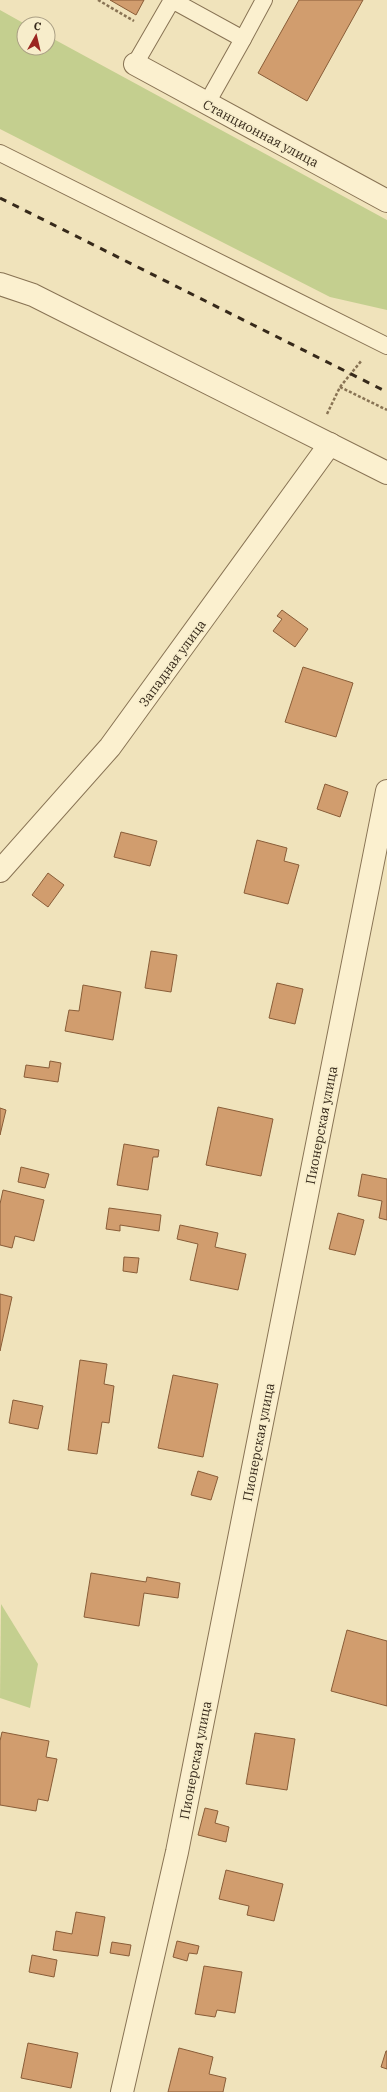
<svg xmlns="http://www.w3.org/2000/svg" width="387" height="2092" font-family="'IBM Plex Serif',serif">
  <rect width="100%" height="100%" fill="#f0e3bb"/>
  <g fill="#c4cf8f">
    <path d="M0,10L25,24L24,48H48V36L387,220V310L330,297L0,129Z"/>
    <path d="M1,1604L38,1664L30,1708L0,1698Z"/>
  </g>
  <g fill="#d19d6e" stroke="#895d38">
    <path d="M110,0H144L136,15Z"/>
    <path d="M299,0H363L307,101L258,73Z"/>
    <path d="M282,610L308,629L295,647L273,631L282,619L277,616Z"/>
    <path d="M303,667L353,683L336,737L285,722Z"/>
    <path d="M325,784L348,792L340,817L317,809Z"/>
    <path d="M121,832L157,841L150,866L114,857Z"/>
    <path d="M257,840L287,848L284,861L299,865L288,904L244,893Z"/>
    <path d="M48,873L64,885L48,907L32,895Z"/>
    <path d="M151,951L177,955L171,992L145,988Z"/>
    <path d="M277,983L303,989L295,1024L269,1018Z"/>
    <path d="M83,985L121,992L113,1040L65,1031L69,1010L79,1011Z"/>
    <path d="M50,1061L61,1063L58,1082L24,1077L26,1065L49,1068Z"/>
    <path d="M218,1107L273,1119L261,1176L206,1165Z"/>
    <path d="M0,1108L6,1110L0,1135Z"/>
    <path d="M124,1144L159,1150L158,1157H153L148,1190L117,1185Z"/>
    <path d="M21,1167L49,1174L45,1188L18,1182Z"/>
    <path d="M362,1174L387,1179V1220L379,1218L382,1201L358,1196Z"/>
    <path d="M3,1190L44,1200L34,1241L15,1236L12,1248L0,1245V1204Z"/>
    <path d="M109,1208L161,1215L159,1231L120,1225V1231L106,1229Z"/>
    <path d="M338,1213L364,1220L355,1255L329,1249Z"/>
    <path d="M180,1225L218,1233L215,1247L246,1254L238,1290L190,1280L198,1244L177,1239Z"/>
    <path d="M124,1257L139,1258L137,1273L123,1271Z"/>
    <path d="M0,1294L12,1297L0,1351Z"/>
    <path d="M80,1360L107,1364L104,1384L114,1386L109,1423L102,1422L97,1454L68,1450Z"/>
    <path d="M173,1375L218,1384L203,1457L158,1448Z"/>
    <path d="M13,1400L43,1406L38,1429L9,1423Z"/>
    <path d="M198,1471L218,1477L211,1500L191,1495Z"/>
    <path d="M91,1573L146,1582L147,1577L180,1583L178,1598L144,1593L139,1626L84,1617Z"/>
    <path d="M347,1630L387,1641V1706L331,1691Z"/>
    <path d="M2,1732L49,1741L46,1757L57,1759L48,1801L38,1799L36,1811L0,1805V1741Z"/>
    <path d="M255,1733L295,1739L287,1790L246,1784Z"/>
    <path d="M205,1808L218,1811L215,1823L229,1827L226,1842L198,1835Z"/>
    <path d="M226,1870L283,1884L274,1921L247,1915L249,1906L219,1899Z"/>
    <path d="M76,1912L105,1917L98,1956L53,1950L56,1931L72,1934Z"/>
    <path d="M177,1941L199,1946L197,1954L189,1953L187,1961L173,1957Z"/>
    <path d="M112,1942L131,1945L129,1956L110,1953Z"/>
    <path d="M32,1955L57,1960L54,1977L29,1972Z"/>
    <path d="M204,1966L242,1972L235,2013L217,2010L215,2017L195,2014Z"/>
    <path d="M28,2043L78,2053L71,2088L21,2078Z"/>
    <path d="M179,2048L213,2057L209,2074L226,2078L223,2092H168Z"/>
    <path d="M386,2051H387V2069L381,2067Z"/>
  </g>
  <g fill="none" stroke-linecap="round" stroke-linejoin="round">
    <defs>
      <g id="lane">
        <path d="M243,39L264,0"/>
        <path d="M135,64L172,0L243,39L207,103"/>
        <path d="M0,153L387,346"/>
      </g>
      <g id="street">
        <path d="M135,64L387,201"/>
        <path d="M0,284L33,295L387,473"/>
        <path d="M0,871L110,747L330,444"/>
        <path d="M122,2092L177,1852L387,791"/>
      </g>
    </defs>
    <use href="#lane" stroke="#887354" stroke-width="18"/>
    <use href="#street" stroke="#887354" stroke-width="24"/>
    <g stroke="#887354" stroke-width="2.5" stroke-dasharray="3 2" stroke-linecap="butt">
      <path d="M98,0L134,21"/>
      <path d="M340,387L387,410"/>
      <path d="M327,414L340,387L362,360"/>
    </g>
    <use href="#lane" stroke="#fbf0cf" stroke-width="16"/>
    <use href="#street" stroke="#fbf0cf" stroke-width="22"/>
    <path stroke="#36291a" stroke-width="3" stroke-dasharray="7 7" stroke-linecap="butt" d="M0,198L387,392"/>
  </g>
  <g text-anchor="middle" stroke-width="3.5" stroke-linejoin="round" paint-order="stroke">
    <g font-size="13" fill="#36291a" stroke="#f7edcb">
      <text transform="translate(261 133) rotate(28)" y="5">Станционная улица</text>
      <text transform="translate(172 663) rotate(-54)" y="5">Западная улица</text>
      <text transform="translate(321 1125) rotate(-79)" y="5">Пионерская улица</text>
      <text transform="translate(258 1442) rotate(-79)" y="5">Пионерская улица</text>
      <text transform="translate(195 1760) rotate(-79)" y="5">Пионерская улица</text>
    </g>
  </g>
  <g transform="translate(36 36) rotate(8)"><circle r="19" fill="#f7edcb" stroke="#aa9f84"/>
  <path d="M0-3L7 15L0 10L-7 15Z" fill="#9b2620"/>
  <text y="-6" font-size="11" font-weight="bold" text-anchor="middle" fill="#36291a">С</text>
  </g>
</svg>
